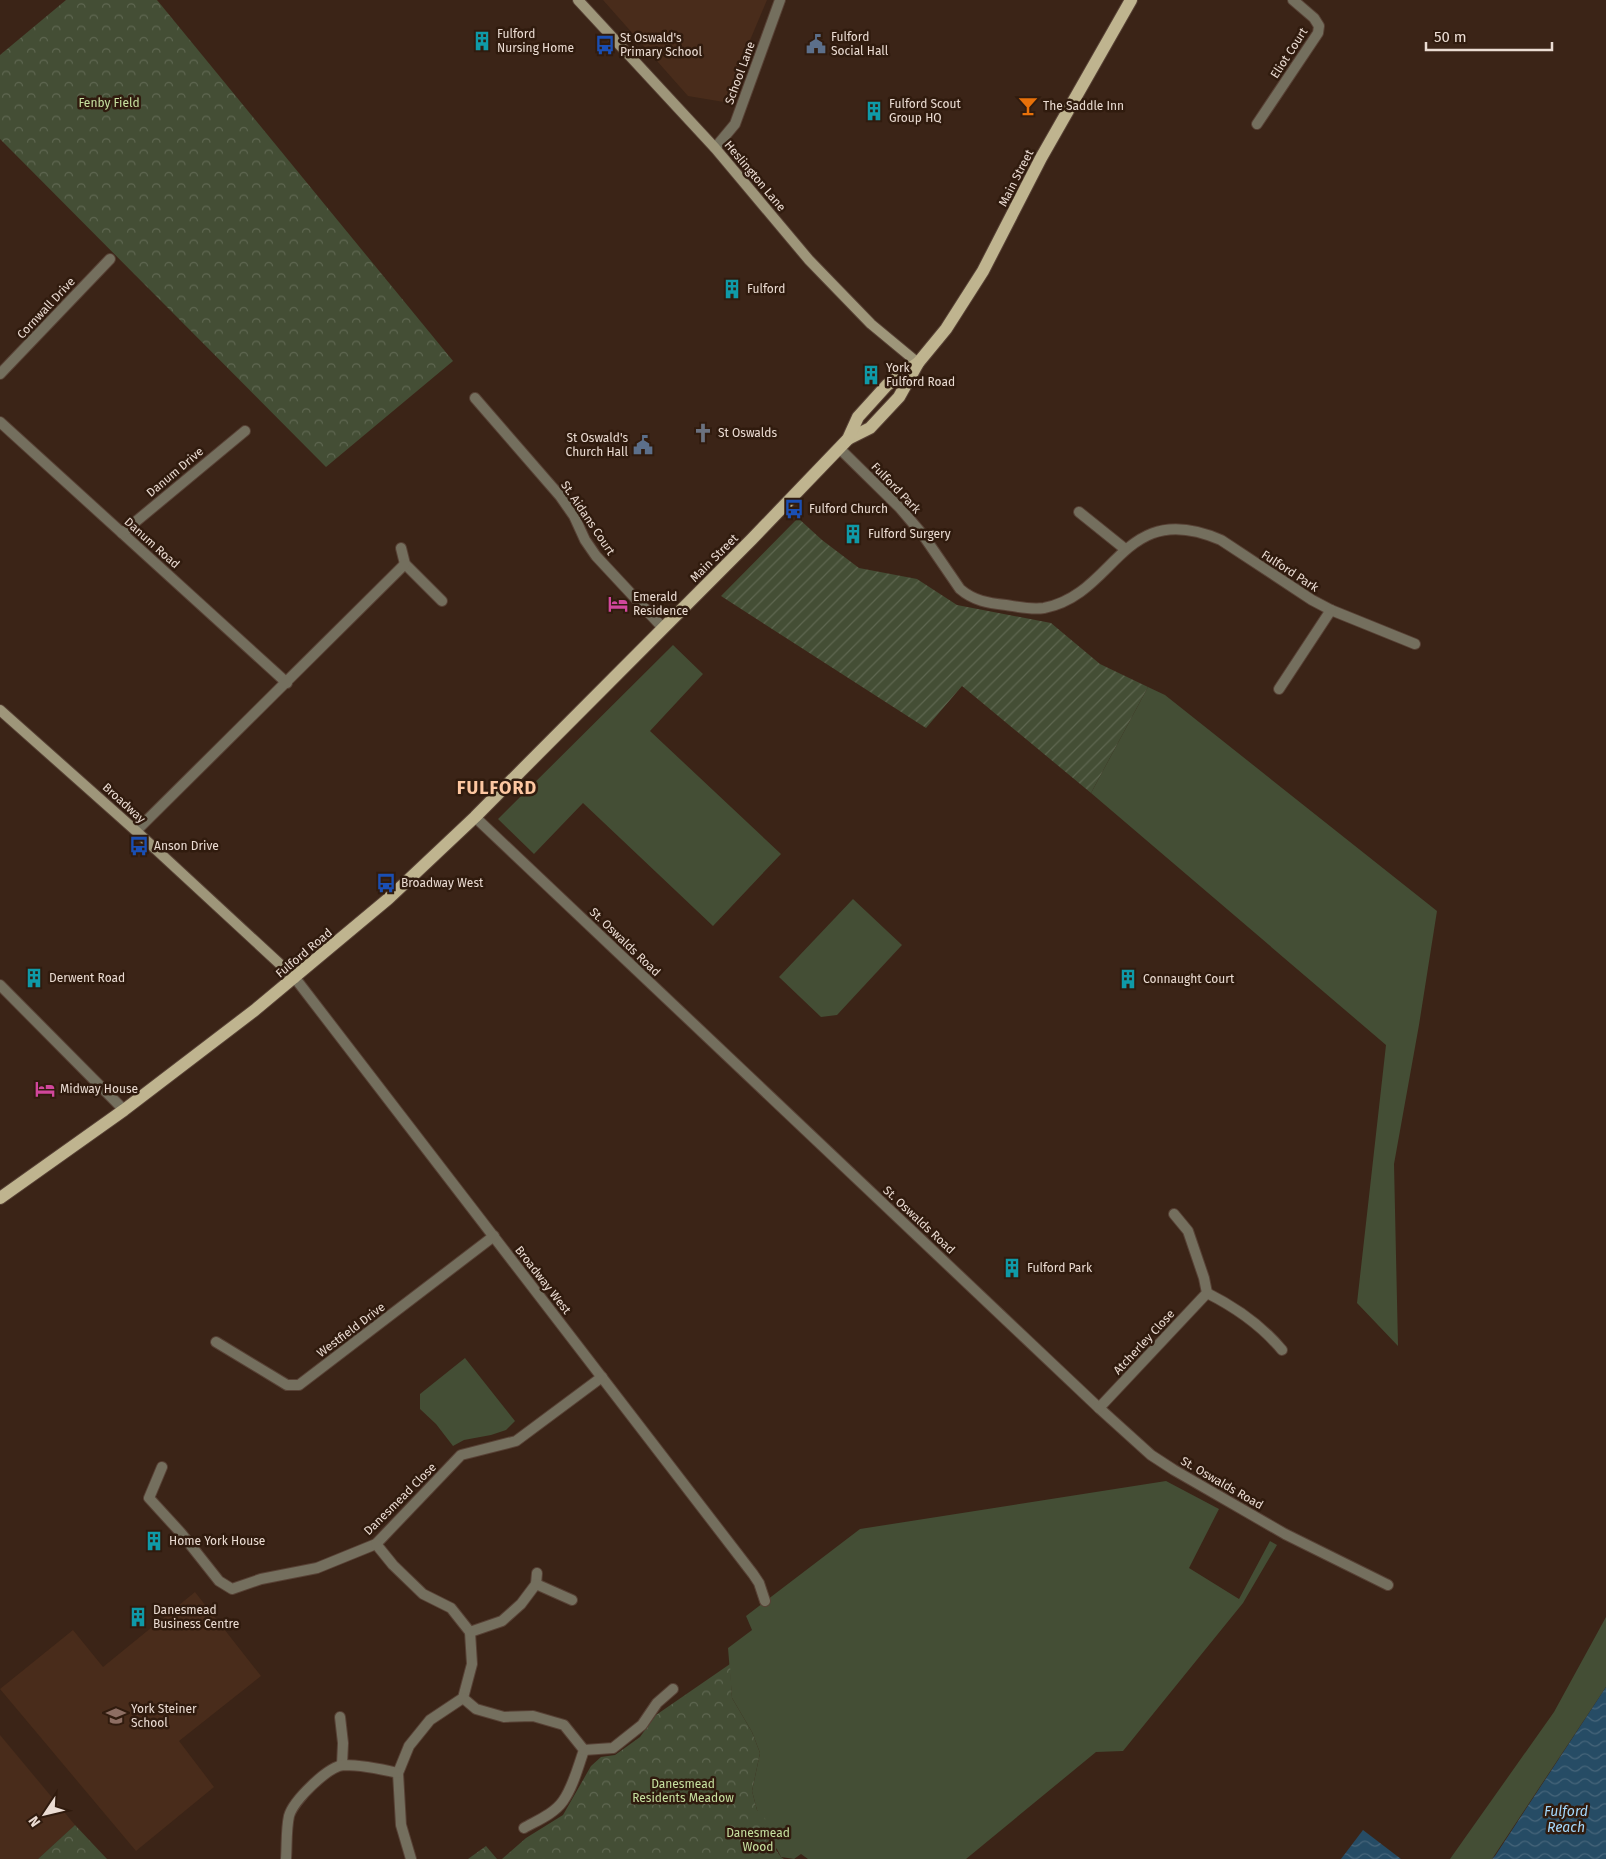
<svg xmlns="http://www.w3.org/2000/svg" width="1606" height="1859" font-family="'Fira Sans',sans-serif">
  <defs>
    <pattern id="forest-crowns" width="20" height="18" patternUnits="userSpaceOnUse" patternTransform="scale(1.25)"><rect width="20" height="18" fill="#444e35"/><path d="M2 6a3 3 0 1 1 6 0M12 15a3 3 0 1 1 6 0" fill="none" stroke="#5f6751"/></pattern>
    <pattern id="garden-furrows" width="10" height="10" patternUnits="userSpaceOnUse" patternTransform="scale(1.25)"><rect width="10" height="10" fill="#444e35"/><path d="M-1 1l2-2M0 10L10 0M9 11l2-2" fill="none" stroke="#5f6751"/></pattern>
    <pattern id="water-waves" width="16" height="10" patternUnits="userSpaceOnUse" patternTransform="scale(1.25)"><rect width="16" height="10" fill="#264c65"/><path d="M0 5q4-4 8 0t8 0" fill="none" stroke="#46657a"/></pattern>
  </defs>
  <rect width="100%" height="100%" fill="#3b2417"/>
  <g fill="#492c1b">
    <path d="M603,0H767L724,102L688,96Z"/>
    <path d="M195,1592L261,1676L179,1741L214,1787L136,1851L0,1689L73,1630L103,1667Z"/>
    <path d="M0,1735L75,1825L38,1859H0Z"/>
  </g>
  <g fill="#444e35">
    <path d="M673,645L703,674L650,731L781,854L713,926L583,803L534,854L498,819Z"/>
    <path d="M1148,687L1165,695L1437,911L1419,1025L1394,1164L1398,1346L1357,1303L1386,1045L1091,793Z"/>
    <path d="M853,899L902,945L837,1015L821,1017L779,977Z"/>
    <path d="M465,1358L515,1421L506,1430L491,1435L464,1440L453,1446L436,1424L420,1409V1394Z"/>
    <path d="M1166,1481L1219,1509L1189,1568L1239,1599L1270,1541L1277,1545L1243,1603L1123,1751L1096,1752L966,1859H808L801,1854L794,1859L781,1857L757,1810L752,1791L760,1753L752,1732L732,1698L728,1648L752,1630L746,1616L860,1529Z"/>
    <path d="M1606,1617V1687L1492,1859H1450L1554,1712Z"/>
  </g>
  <g fill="url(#forest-crowns)">
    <path d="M66,0H157L453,361L326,467L0,139V55Z"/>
    <path d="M730,1664L732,1698L752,1732L760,1753L752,1791L757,1810L781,1835L776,1850L781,1857L784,1859H502L526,1838L563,1815L591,1766L601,1757L615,1755L640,1737L656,1715Z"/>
    <path d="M75,1825L107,1859H38Z"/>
    <path d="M486,1846L497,1859H468Z"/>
  </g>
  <path fill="url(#garden-furrows)" d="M798,518L822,540L859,568L917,579L957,605L1051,623L1100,664L1148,687L1091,793L962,686L926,728L721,596Z"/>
  <g fill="url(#water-waves)">
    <path d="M1606,1687V1859H1492L1495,1856Z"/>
    <path d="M1363,1830L1401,1859H1341Z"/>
  </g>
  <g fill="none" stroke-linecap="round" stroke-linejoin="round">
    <defs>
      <g id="street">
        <path d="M1257,124L1318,33L1319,26L1314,18L1293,0"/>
        <path d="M715,148L735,124L780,0"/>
        <path d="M0,374L110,259"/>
        <path d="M475,398L560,496L574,516L585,540L596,556L663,628"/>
        <path d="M0,422L287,683"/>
        <path d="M839,448L900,508L923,535L960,589C974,601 988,603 1006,605C1019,607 1031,610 1044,608C1117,594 1122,497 1221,540L1312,600L1331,610L1415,644"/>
        <path d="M1079,512L1125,549"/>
        <path d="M122,533L245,431"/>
        <path d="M401,548L405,564L442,601"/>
        <path d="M1279,689L1331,610"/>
        <path d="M475,817L1099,1408L1151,1455L1174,1470L1285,1534L1388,1585"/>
        <path d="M136,831L405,564"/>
        <path d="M295,978L753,1574L759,1583L765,1601"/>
        <path d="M0,985L124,1110"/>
        <path d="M1207,1293C1235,1307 1262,1326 1282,1350"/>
        <path d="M216,1342L287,1385H299L494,1236"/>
        <path d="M1099,1408L1207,1293L1204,1278L1188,1231L1174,1214"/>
        <path d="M162,1467L149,1498L181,1533L219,1581L232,1589L261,1579L317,1568L376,1544L461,1455L516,1441L602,1377"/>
        <path d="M376,1544L393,1565L423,1594L451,1608L470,1632L472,1664L463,1698L430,1720L409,1746L398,1773L401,1825L411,1859"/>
        <path d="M536,1584L537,1573"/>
        <path d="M470,1632L502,1621L521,1604L536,1584L572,1600"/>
        <path d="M463,1698L476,1709L504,1717L533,1716L564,1725L584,1750C578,1767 573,1787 563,1801C554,1814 536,1821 524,1828"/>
        <path d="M340,1717L343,1743L342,1765"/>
        <path d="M584,1750L613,1748L642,1725L657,1703L673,1689"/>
        <path d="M286,1859C287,1845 286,1830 289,1816C293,1801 328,1766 344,1765C362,1765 381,1769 398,1773"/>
      </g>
      <g id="secondary">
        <path d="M578,0L715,148L809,260L871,324L918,363"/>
        <path d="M0,710L136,831L295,978"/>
      </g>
      <g id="primary">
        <path d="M848,439L870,428L899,397L918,363L946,329L983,271L1041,158L1131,0"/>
        <path d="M0,1198L124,1110L255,1010L388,899L475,817L752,539L848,439L858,417L887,385L918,363"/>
      </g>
    </defs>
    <use href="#street" stroke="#574135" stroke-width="12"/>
    <use href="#secondary" stroke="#574135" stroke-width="12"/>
    <use href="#primary" stroke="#574135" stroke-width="14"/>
    <use href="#street" stroke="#746f5e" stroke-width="10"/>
    <use href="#secondary" stroke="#9e967a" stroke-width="10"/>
    <use href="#primary" stroke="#bfb48f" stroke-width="12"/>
  </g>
  <defs>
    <symbol id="building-bare" viewBox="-9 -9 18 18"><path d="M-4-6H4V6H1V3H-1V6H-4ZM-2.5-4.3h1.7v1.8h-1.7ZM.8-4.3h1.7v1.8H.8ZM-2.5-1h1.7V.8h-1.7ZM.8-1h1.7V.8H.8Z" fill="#0f9aa8" stroke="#301b0e" stroke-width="2.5" paint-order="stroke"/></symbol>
    <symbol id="civic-bare" viewBox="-9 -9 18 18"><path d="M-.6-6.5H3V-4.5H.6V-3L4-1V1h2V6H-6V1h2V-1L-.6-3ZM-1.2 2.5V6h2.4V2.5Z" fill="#5c6f8a" stroke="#301b0e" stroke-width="2.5" paint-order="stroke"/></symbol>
    <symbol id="bus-bare" viewBox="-9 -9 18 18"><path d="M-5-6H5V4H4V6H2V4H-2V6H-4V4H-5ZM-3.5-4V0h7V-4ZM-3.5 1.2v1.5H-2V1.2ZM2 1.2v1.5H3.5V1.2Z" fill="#1a4fb4" stroke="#301b0e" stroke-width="2.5" paint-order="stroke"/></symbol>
    <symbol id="bar-bare" viewBox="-9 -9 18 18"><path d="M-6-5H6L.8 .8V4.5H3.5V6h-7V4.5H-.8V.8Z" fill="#e8710a" stroke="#301b0e" stroke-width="2.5" paint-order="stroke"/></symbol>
    <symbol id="church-bare" viewBox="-9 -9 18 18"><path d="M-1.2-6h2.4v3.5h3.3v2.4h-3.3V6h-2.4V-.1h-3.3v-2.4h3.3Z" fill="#6b7280" stroke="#301b0e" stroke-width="2.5" paint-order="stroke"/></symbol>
    <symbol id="hotel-bare" viewBox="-9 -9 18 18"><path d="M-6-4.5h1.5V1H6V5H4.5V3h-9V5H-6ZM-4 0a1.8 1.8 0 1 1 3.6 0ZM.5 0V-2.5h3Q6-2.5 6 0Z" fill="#d1479c" stroke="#301b0e" stroke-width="2.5" paint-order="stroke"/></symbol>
    <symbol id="school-bare" viewBox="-9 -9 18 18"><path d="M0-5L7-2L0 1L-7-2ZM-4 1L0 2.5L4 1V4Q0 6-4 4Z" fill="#8d6e63" stroke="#301b0e" stroke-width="2.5" paint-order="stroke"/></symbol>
  </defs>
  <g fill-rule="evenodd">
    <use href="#building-bare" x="468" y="27" width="28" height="28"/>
    <use href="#civic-bare" x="802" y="30" width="28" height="28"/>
    <use href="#bus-bare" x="591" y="31" width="28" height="28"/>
    <use href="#bar-bare" x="1014" y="92" width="28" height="28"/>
    <use href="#building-bare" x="860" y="97" width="28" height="28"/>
    <use href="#building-bare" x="718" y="275" width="28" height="28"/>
    <use href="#building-bare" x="857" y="361" width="28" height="28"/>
    <use href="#church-bare" x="689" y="419" width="28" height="28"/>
    <use href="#civic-bare" x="629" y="431" width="28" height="28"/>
    <use href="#bus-bare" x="780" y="495" width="28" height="28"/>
    <use href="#building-bare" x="839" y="520" width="28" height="28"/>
    <use href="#hotel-bare" x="604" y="590" width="28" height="28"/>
    <use href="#bus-bare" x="125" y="832" width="28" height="28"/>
    <use href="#bus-bare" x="372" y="869" width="28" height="28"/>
    <use href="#building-bare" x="20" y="964" width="28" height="28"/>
    <use href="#building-bare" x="1114" y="965" width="28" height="28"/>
    <use href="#hotel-bare" x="31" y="1075" width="28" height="28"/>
    <use href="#building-bare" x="998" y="1254" width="28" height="28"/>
    <use href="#building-bare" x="140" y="1527" width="28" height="28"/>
    <use href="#building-bare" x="124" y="1603" width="28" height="28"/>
    <use href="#school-bare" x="102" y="1702" width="28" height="28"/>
  </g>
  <g text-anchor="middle" stroke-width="5" stroke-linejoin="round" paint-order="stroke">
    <g font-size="12" fill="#ebdcd3" stroke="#301b0e" text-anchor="start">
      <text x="497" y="38">Fulford<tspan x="497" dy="14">Nursing Home</tspan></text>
      <text x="831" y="41">Fulford<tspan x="831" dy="14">Social Hall</tspan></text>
      <text x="620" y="42">St Oswald's<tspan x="620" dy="14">Primary School</tspan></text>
      <text x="889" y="108">Fulford Scout<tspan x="889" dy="14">Group HQ</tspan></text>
      <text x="1043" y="110">The Saddle Inn</text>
      <text x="747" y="293">Fulford</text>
      <text x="886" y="372">York<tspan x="886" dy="14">Fulford Road</tspan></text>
      <text x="718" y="437">St Oswalds</text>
      <text x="628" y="442" text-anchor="end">St Oswald's<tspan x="628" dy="14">Church Hall</tspan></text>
      <text x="809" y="513">Fulford Church</text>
      <text x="868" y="538">Fulford Surgery</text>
      <text x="633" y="601">Emerald<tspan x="633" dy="14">Residence</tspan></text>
      <text x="154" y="850">Anson Drive</text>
      <text x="401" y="887">Broadway West</text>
      <text x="49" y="982">Derwent Road</text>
      <text x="1143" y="983">Connaught Court</text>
      <text x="60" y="1093">Midway House</text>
      <text x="1027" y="1272">Fulford Park</text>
      <text x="169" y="1545">Home York House</text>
      <text x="153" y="1614">Danesmead<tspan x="153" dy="14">Business Centre</tspan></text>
      <text x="131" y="1713">York Steiner<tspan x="131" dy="14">School</tspan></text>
    </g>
    <g font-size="12" fill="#ebdcd3" stroke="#301b0e">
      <text transform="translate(1289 53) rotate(-57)" y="4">Eliot Court</text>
      <text transform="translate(740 73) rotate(-70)" y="4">School Lane</text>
      <text transform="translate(755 176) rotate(50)" y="4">Heslington Lane</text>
      <text transform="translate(1016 178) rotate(-63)" y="4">Main Street</text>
      <text transform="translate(46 308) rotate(-47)" y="4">Cornwall Drive</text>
      <text transform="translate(175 472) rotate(-40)" y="4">Danum Drive</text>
      <text transform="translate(896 488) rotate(46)" y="4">Fulford Park</text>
      <text transform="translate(588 518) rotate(56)" y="4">St. Aidans Court</text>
      <text transform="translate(152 543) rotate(42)" y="4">Danum Road</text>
      <text transform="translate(714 558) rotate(-45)" y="4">Main Street</text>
      <text transform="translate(1290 571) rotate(33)" y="4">Fulford Park</text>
      <text transform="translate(124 803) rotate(42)" y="4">Broadway</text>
      <text transform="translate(625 942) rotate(44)" y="4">St. Oswalds Road</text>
      <text transform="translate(304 953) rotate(-40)" y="4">Fulford Road</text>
      <text transform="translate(919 1220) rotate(43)" y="4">St. Oswalds Road</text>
      <text transform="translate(543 1280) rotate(52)" y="4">Broadway West</text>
      <text transform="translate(351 1330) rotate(-37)" y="4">Westfield Drive</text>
      <text transform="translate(1144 1342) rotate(-47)" y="4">Atcherley Close</text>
      <text transform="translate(1222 1483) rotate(30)" y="4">St. Oswalds Road</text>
      <text transform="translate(400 1499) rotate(-45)" y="4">Danesmead Close</text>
    </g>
    <g font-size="12" fill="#c6e09f" stroke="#301b0e">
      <text x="109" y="107">Fenby Field</text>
      <text x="683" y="1788">Danesmead<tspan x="683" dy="14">Residents Meadow</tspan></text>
      <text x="758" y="1837">Danesmead<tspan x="758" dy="14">Wood</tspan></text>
    </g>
    <g font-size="14" font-style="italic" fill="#a4d7fb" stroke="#301b0e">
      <text x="1566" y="1816">Fulford<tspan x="1566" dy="16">Reach</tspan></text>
    </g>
    <g font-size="18" font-weight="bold" letter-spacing="1" fill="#fdc7a1" stroke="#301b0e">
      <text x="497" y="794">FULFORD</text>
    </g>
  </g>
  <g transform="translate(45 1814) rotate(235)" stroke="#301b0e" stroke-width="4" paint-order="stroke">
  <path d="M0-4L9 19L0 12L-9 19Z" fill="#ebdcd3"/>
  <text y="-8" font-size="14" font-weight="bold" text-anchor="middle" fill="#ebdcd3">N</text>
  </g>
  <path d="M1426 42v8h126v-8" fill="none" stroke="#ebdcd3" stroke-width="2.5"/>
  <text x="1434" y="42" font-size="15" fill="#ebdcd3" stroke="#301b0e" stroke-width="4" paint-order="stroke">50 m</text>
</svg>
